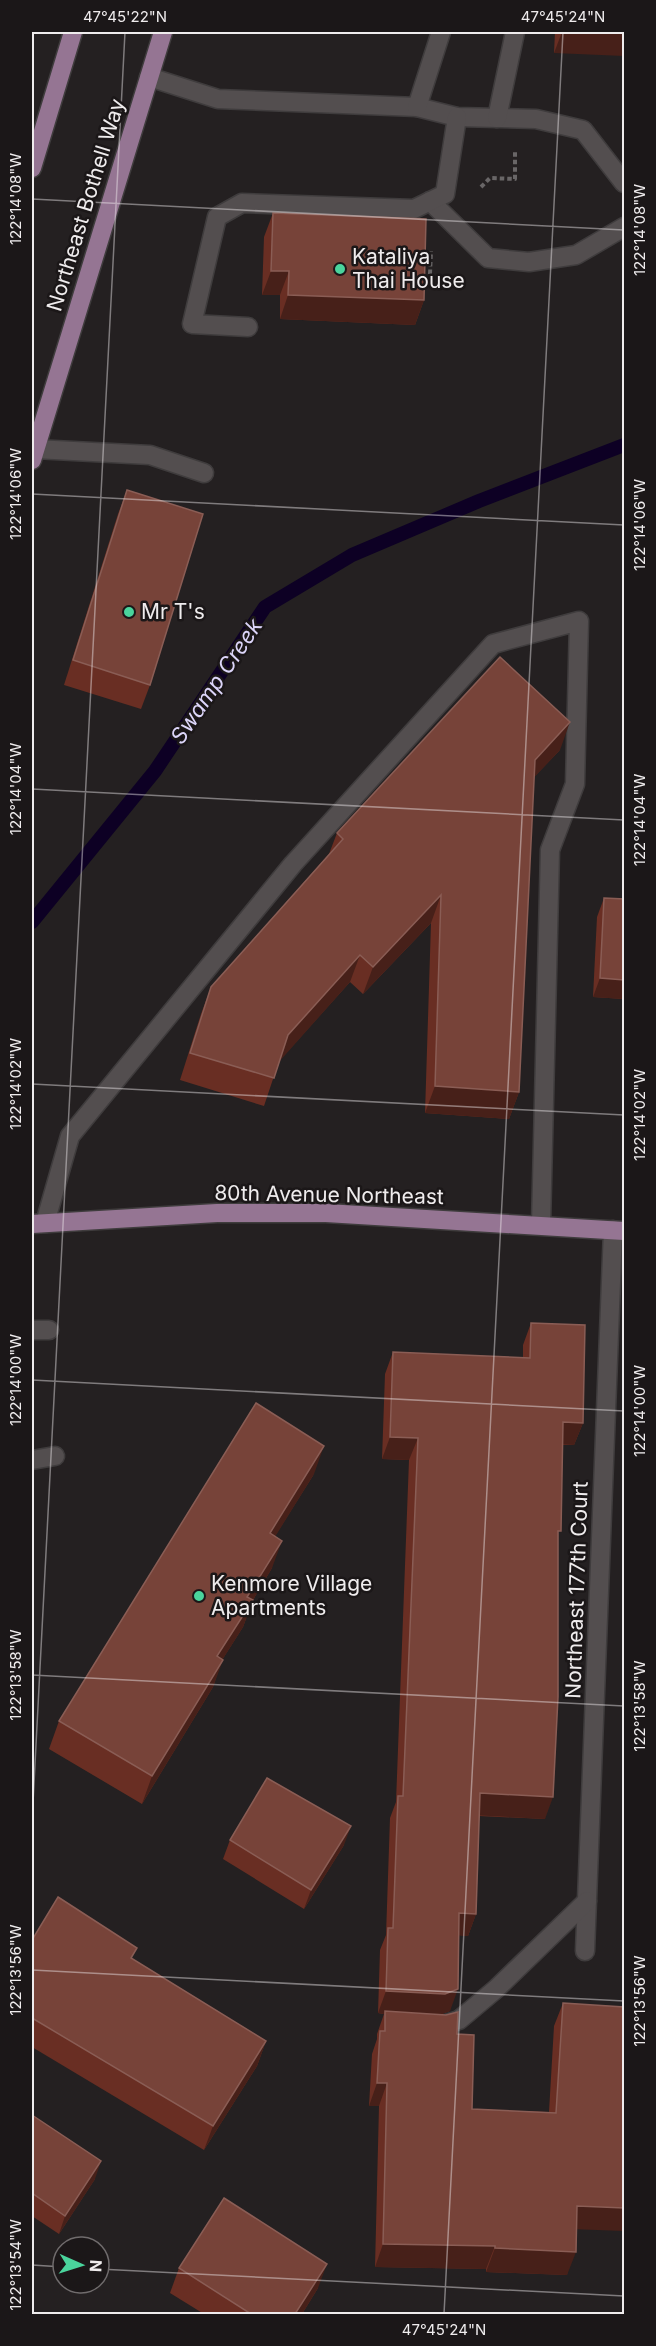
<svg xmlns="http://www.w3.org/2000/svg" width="656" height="2346" font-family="Inter,sans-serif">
  <rect width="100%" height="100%" fill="#242021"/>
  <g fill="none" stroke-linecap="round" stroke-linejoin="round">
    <path stroke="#0d0024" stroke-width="14" d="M32,922L155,771L265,607L352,555L479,501L624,445"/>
    <defs>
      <g id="minor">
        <path d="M149,77L218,99L417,107L457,117L536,119L583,130L624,183"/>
        <path d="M417,107L441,32"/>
        <path d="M497,118L515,32"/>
        <path d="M430,201L488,258L529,262L576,255L624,227"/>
        <path d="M248,327L192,324L217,217L242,203L414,209L445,194L457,117"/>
        <path d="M35,449L150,455L204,473"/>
        <path d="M45,1223L70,1136L293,864L493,644L579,621L575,784L550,850L541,1225"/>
        <path d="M32,1330H49"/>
        <path d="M32,1460L55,1456"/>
        <path d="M585,1951L613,1230"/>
        <path d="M436,2027L459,2020L496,1989L587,1901"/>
      </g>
      <g id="major">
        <path d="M32,168L73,32"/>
        <path d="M32,460L163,32"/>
        <path d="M32,1224L217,1213H326L624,1231"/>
      </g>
    </defs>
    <use href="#minor" stroke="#3f3c3d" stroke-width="21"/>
    <use href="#major" stroke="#3f3c3d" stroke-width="21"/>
    <g stroke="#696667" stroke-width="4" stroke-dasharray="4.5 3" stroke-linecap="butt">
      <path d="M481,187L490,178L515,179V152"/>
      <path d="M430,274L431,251"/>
    </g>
    <use href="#minor" stroke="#534e4f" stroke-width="18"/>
    <use href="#major" stroke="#957593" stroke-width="18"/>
  </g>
  <g fill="#692e23">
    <path d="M555,32H624L554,53Z"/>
    <path d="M273,213L424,300L415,325L280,319V295H262L264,237Z"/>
    <path d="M127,490L150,685L141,709L64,685L118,514Z"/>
    <path d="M560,750L534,777L519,1092L509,1119L425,1113L431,923L363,994L350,982L279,1061L264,1106L180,1080L201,1014L211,987L329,854L337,833Z"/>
    <path d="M604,898L624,899V999L593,997L597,917Z"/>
    <path d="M531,1323L583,1423L574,1445H562L545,1819L479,1816L476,1914L468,1936L459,1935L450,2011L439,2015L457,2034L472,2109L549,2112L554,2026L563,2003L576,2229L567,2275L486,2272V2269L375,2267L379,2106H369L372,2054L377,2039V2034L384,2014L378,2013L380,1950L386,1935L390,1818L396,1802L409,1460L382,1459L385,1374L393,1352L523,1358V1345Z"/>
    <path d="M314,1474L275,1536L272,1568L253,1600L243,1627L222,1660L213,1687L142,1804L49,1749L59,1721Z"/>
    <path d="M230,1840L344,1845L304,1909L223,1859Z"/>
    <path d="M32,1940L133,1959L266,2041L257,2066L204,2150L32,2047Z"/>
    <path d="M32,2115L95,2179L59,2234L32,2216Z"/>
    <path d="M179,2268L318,2288L302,2314H204L170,2293Z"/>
  </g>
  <g fill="#472019">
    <path d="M562,32H624V56L554,53Z"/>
    <path d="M271,271H289L280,295H262Z"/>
    <path d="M288,295L424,300L415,325L280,319Z"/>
    <path d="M570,722L560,750L525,787L535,760Z"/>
    <path d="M441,895L431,923L363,994L373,967Z"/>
    <path d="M360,955L350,982L278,1063L288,1035Z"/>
    <path d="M600,978L624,980V999L593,997Z"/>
    <path d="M435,1086L519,1092L509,1119L425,1113Z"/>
    <path d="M563,1422L583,1423L574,1445L554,1444Z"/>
    <path d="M390,1437L418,1438L409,1460L382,1459Z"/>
    <path d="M324,1446L314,1474L260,1561L270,1533Z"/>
    <path d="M282,1541L272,1568L253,1600L243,1627L207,1684L217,1656L247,1597Z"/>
    <path d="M223,1660L213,1687L142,1804L152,1776Z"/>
    <path d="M480,1793L553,1797L545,1819L472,1815Z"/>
    <path d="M351,1826L344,1845L304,1909L311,1890Z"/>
    <path d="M459,1913L476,1914L468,1936L451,1935Z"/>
    <path d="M458,1989L450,2011L436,2016L385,2011L384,2014L378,2013L386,1991Z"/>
    <path d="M266,2041L257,2066L204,2150L213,2126Z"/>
    <path d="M377,2083H387L379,2106H369Z"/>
    <path d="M101,2161L95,2179L59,2234L65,2216Z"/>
    <path d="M577,2206L624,2208V2231L569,2229Z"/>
    <path d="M383,2244L495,2246L486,2269L375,2267Z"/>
    <path d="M495,2248L576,2252L567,2275L486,2272Z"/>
    <path d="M327,2264L318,2288L302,2314H295Z"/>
  </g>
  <g fill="#774339" stroke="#8a5d55" stroke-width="1.5">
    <path d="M273,213L426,219L424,300L288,295L289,271H271Z"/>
    <path d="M127,490L203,514L150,685L73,660Z"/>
    <path d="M500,657L570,722L535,760L519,1092L435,1086L441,895L373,967L360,955L288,1035L274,1078L190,1053L211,987L343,839L337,833Z"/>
    <path d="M604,898L624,899V980L600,978Z"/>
    <path d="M531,1323L585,1325L583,1423L563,1422L561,1531H558V1697L553,1797L480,1793L476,1914L459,1913L458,1989L445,1994L386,1991L388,1928H393L398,1796H403L418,1438L390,1437L393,1352L530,1358Z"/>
    <path d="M256,1403L324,1446L270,1533L282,1541L247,1597L253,1600L217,1656L223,1660L152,1776L59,1721Z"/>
    <path d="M267,1778L351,1826L311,1890L230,1840Z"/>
    <path d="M58,1897L137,1948L131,1958L266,2041L213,2126L32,2018V1940Z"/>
    <path d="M563,2003L624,2007V2208L577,2206L576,2252L495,2248V2246L383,2244L387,2083H377L380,2031H385V2011L446,2015L458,2012L457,2034L474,2035L472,2109L556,2113Z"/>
    <path d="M32,2115L101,2161L65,2216L32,2193Z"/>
    <path d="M224,2198L327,2264L295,2314H251L179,2268Z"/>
  </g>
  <path fill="none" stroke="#efeced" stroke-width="1.5" stroke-opacity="0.45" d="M32,199L624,230M32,494L624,525M32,789L624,820M32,1084L624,1115M32,1380L624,1411M32,1675L624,1706M32,1822L125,32M32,1970L624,2001M32,2265L63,2267M99,2269L624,2296M444,2314L563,32"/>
  <g fill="#4ad49c" stroke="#1b1718" stroke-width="2">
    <circle cx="340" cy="269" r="6"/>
    <circle cx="129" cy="612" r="6"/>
    <circle cx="199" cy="1596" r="6"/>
  </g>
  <g text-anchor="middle" stroke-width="5" stroke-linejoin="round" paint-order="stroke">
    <g font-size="21" fill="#efeced" stroke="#1b1718">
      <text transform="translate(86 205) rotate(-73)" y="7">Northeast Bothell Way</text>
      <text transform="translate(329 1195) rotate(1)" y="7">80th Avenue Northeast</text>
      <text transform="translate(577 1590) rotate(-88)" y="7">Northeast 177th Court</text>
    </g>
    <g font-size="21" fill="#efeced" stroke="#1b1718" text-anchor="start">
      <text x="352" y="264">Kataliya<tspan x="352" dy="24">Thai House</tspan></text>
      <text x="141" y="619">Mr T's</text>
      <text x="211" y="1591">Kenmore Village<tspan x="211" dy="24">Apartments</tspan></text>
    </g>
    <g font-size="22" font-style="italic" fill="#dcd5f9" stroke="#1b1718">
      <text transform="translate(216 681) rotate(-56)" y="8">Swamp Creek</text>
    </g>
  </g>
  <rect width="656" height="2346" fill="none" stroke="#1b1718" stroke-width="66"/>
  <g transform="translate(81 2265) rotate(93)"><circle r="28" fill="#1b1718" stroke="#706c6d" stroke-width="1.5"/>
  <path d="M0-4.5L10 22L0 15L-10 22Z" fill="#4ad49c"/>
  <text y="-9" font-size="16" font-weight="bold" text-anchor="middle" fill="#efeced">N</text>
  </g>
  <rect x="33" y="33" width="590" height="2280" fill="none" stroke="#efeced" stroke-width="2"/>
  <g font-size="15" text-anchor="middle" fill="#efeced">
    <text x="125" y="22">47°45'22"N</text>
    <text x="563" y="22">47°45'24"N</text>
    <text transform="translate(16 199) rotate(-90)" y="5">122°14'08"W</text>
    <text transform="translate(640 230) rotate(-90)" y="5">122°14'08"W</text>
    <text transform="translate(16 494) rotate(-90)" y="5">122°14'06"W</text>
    <text transform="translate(640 525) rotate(-90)" y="5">122°14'06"W</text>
    <text transform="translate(16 789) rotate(-90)" y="5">122°14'04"W</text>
    <text transform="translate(640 820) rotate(-90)" y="5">122°14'04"W</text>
    <text transform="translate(16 1084) rotate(-90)" y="5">122°14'02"W</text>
    <text transform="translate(640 1115) rotate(-90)" y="5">122°14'02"W</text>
    <text transform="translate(16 1380) rotate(-90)" y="5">122°14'00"W</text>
    <text transform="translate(640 1411) rotate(-90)" y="5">122°14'00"W</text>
    <text transform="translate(16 1675) rotate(-90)" y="5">122°13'58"W</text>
    <text transform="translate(640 1706) rotate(-90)" y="5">122°13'58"W</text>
    <text transform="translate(16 1970) rotate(-90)" y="5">122°13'56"W</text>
    <text transform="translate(640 2001) rotate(-90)" y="5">122°13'56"W</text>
    <text transform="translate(16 2265) rotate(-90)" y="5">122°13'54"W</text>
    <text x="444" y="2335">47°45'24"N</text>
  </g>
</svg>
